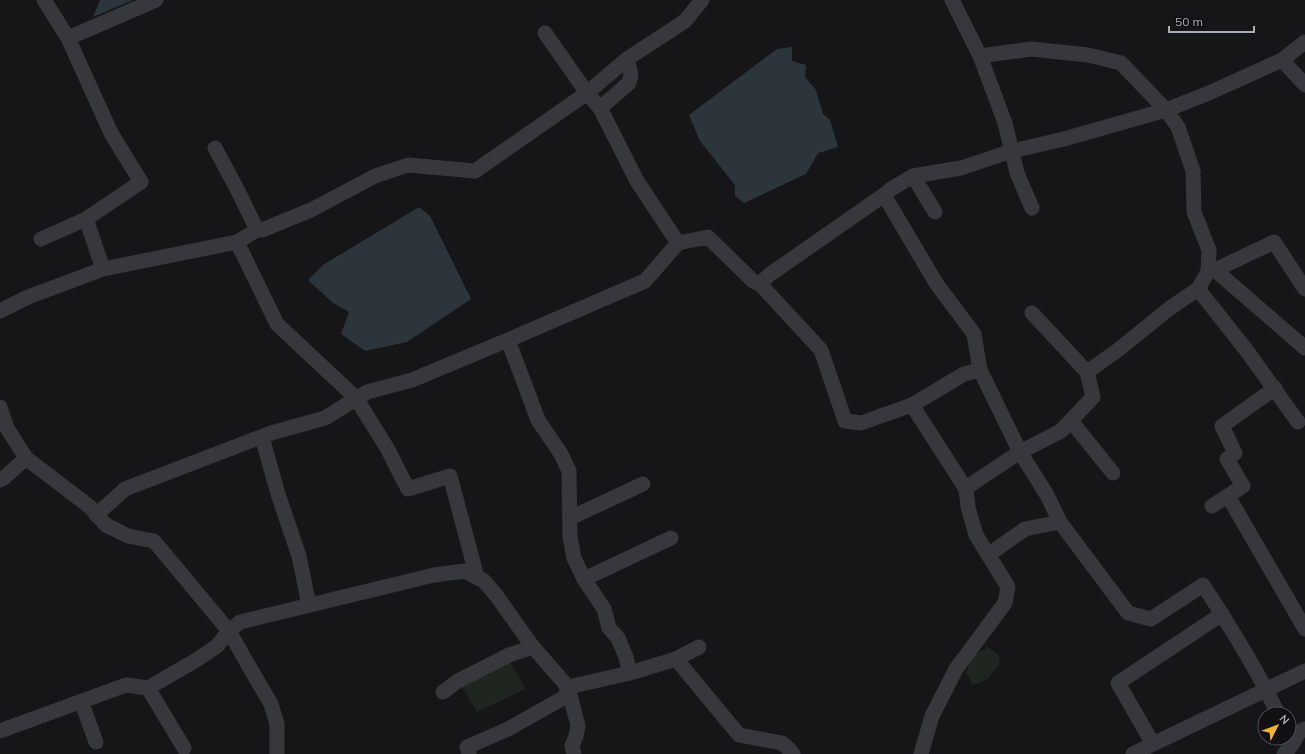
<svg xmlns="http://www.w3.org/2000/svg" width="1305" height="754" font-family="Mulish,sans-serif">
  <rect width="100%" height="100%" fill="#161618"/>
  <g fill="#1e261f">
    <path d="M987,647L998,654L1000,663L988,679L973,685L966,673L971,658Z"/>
    <path d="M509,660L526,689L477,712L461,685Z"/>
  </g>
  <g fill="#2c353c">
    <path d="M100,0H133L93,17Z"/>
    <path d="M792,47V61L806,65L805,77L816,90L823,114L830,120L838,147L818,153L806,174L744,203L735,196V185L700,141L689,115L777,49Z"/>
    <path d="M419,207L430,216L471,299L407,342L365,351L341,334L349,312L333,303L308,280L323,265Z"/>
  </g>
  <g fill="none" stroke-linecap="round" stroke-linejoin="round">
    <g stroke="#37383d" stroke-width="15">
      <path d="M952,0L980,56L1005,123L1017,173L1032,208"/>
      <path d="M545,33L587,93L600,108L637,181L678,243"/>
      <path d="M68,38L156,0"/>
      <path d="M1282,60L1305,85"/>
      <path d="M600,108L629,83L631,75L627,59"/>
      <path d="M215,148L237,189L257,230"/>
      <path d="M913,176L935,212"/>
      <path d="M884,195L936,283L974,334L980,370L1020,452L1047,495L1060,522L1128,613L1151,619L1203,585C1230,626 1257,669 1278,714"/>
      <path d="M86,219L103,269"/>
      <path d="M41,239L86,219L141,182L111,133L68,38L44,0"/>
      <path d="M237,242L277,324L356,398L387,448L408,489L450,476L477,577"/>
      <path d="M1215,270L1274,242L1305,289"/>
      <path d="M1208,272L1215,270L1305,348"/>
      <path d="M760,284L769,275L884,195L891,189L913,176L961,168L1012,151L1064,139L1166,110L1209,93L1282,60L1305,42"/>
      <path d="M1198,289L1247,351L1298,422"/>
      <path d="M0,311L28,297L103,269L237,242L257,230H262L311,210L375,176L408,165L475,171L587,93L627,59L685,21L702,0"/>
      <path d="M1032,313L1087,372"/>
      <path d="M508,340L538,420L561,454L569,471L570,537L574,558L584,579L604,609L609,628L618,638L626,657L630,673"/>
      <path d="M912,405L966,489"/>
      <path d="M0,407L7,428L26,458L90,507L106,525L128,536L154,541L229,631L250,668L271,704L277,724V754"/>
      <path d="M1071,421L1113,473"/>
      <path d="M262,437L278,494L299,556L309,605"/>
      <path d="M0,480L5,477L26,458"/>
      <path d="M1228,496L1305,629"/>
      <path d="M1212,506L1243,486L1227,459L1235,453L1222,426L1275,388"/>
      <path d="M96,515L125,489L271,433L325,418L367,392L412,380L508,340L645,281L678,243L708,237L753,281L760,284L821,350L845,421L861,423L912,405L964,374L980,370"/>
      <path d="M570,518L643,484"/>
      <path d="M988,555L1025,529L1060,522"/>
      <path d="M584,579L671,538"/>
      <path d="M676,659L739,735L782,743L790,750L793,754"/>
      <path d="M568,687L630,673L676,659L699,647"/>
      <path d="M148,688L184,748"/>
      <path d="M443,692L458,681L509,655L533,647"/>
      <path d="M81,701L96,742"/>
      <path d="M0,731L126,685L148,688L198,659L217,646L229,631L240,622L434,575L465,571L484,581L496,595L533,647L568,687L578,726L576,736L572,746L574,754"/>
      <path d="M1153,744L1118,683L1222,614"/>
      <path d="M469,754L467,747L508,729L565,697L568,687"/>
      <path d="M921,754L932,716L956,669L1005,603L1008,587L976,535L968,507L966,489L976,481L1020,452L1061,431L1093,397L1087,372L1118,350L1170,308L1198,289L1208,272L1209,250L1194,212L1193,171L1178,127L1166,110L1121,63L1088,55L1031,49L980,56"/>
      <path d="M1133,754L1153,744L1305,671"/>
      <path d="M1284,754L1292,745L1299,732L1305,729"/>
    </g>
  </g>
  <g transform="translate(1277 726) rotate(48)"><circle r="19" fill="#111113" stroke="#4d4f55"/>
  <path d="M0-3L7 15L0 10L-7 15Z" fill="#f2b134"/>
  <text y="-6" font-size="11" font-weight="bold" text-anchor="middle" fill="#a8adb8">N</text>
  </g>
  <path d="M1169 26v6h85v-6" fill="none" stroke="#a8adb8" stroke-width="2"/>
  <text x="1175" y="26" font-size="12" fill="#a8adb8" stroke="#111113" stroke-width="3" paint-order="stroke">50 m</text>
</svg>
